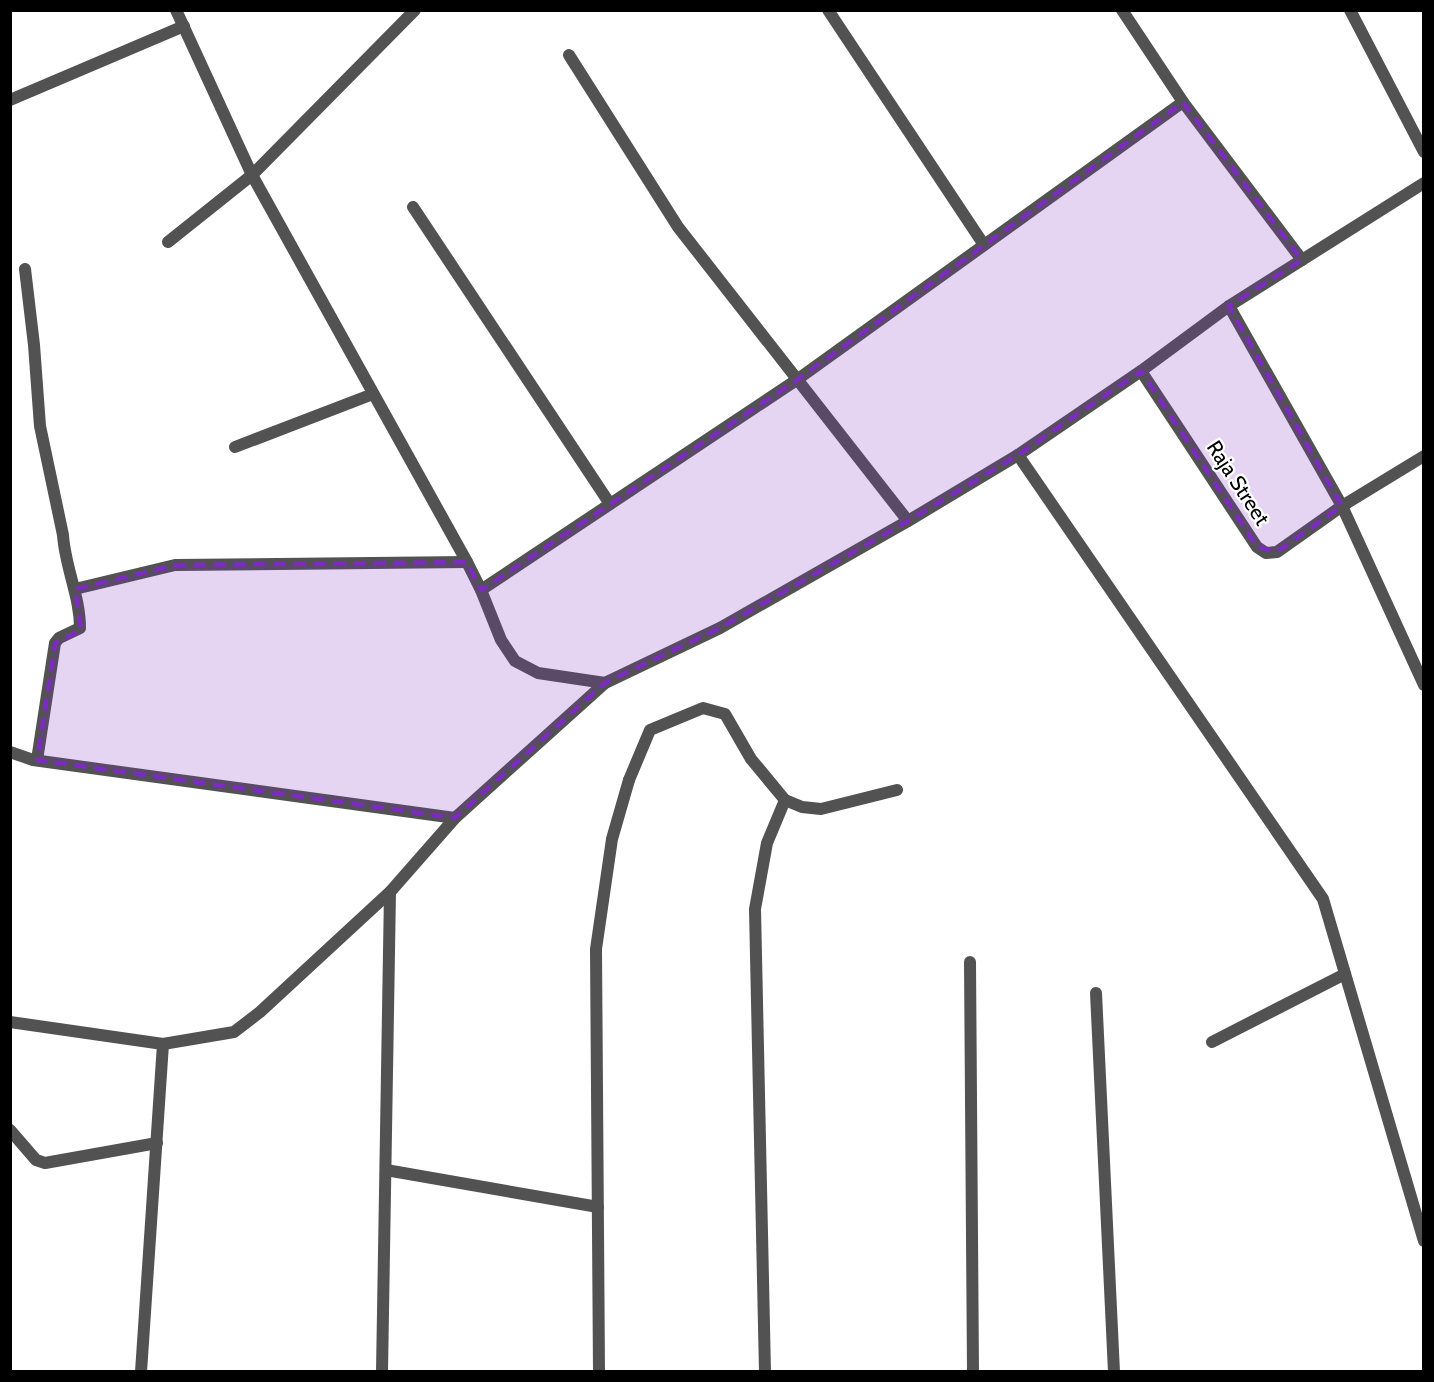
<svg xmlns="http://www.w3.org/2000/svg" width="1434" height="1382" font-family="Cabin,sans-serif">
  <rect width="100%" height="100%" fill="#fff"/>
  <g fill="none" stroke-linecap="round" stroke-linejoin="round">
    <path stroke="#525252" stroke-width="12" d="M629,780L650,730L703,708L725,714L751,759L785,800L802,807L821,809L897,790"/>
    <g stroke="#525252" stroke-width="12">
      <path d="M176,10L252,175L467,562L481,590L501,640L515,661L538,673L605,683"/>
      <path d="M828,10L984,245"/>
      <path d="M1122,10L1183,102L1302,260"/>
      <path d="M1350,10L1424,152"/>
      <path d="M569,55L678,227L908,521"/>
      <path d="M10,100L184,26"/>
      <path d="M413,207L610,504"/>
      <path d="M168,242L252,175L415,10"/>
      <path d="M25,269L34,345L40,426L63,535C65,567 80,596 80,628L59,638L55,643L37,760"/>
      <path d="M1229,306L1342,506L1424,456"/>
      <path d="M1141,371L1257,547L1266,553L1277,552L1342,506L1424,685"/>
      <path d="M235,447L373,394"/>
      <path d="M1018,455L1323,899L1424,1241"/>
      <path d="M75,589L175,565L467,562"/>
      <path d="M481,590L798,379L1183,102"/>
      <path d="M10,752L33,760L455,818"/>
      <path d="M970,962L973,1372"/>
      <path d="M1096,993L1114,1372"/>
      <path d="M10,1022L163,1044L141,1372"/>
      <path d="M1212,1042L1345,974"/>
      <path d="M163,1044L234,1032L260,1012L390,892L455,818L605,683L720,628L908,521L1018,455L1141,371L1229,306L1424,183"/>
      <path d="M10,1130L36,1160L45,1163L157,1143"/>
      <path d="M386,1170L598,1207"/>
      <path d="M382,1372L390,892"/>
      <path d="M599,1372L596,949L612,839L629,780"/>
      <path d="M765,1372L755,909L767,843L785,800"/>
    </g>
  </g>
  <path fill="#7b2cbf" fill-opacity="0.2" stroke="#7b2cbf" stroke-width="4.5" stroke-dasharray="12 8" stroke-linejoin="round" d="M1183,102L1302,260L1229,306L1342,506L1277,552L1257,547L1141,371L1018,455L908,521L720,628L605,683L455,818L37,760L55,643L81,630L75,589L175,565L467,562L481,590L798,379Z"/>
  <g text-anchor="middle" stroke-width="4.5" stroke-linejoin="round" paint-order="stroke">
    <g font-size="21" fill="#000" stroke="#fff">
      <text transform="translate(1238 483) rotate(57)" y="7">Raja Street</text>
    </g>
  </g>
  <rect width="1434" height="1382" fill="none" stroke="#000000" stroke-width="24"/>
</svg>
